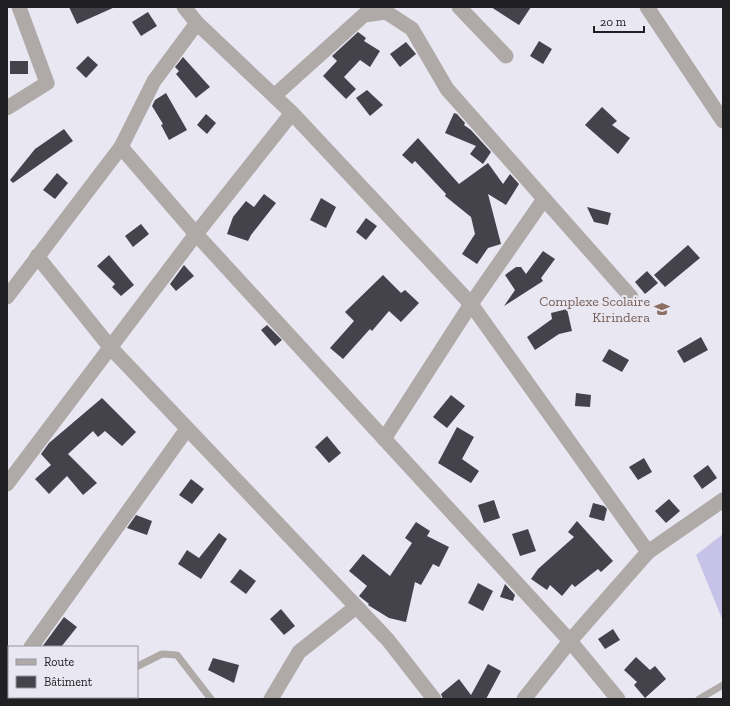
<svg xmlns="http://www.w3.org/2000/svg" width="730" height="706" font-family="'Zilla Slab',serif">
  <rect width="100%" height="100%" fill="#e8e7f2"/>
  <path fill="#c7c2e7" d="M723,534V621L696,555Z"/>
  <g fill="#44424b">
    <path d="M69,7H115L77,24Z"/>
    <path d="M491,7H531L519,25Z"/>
    <path d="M148,12L157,26L141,36L132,22Z"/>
    <path d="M358,32L366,38L364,41L380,51L370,67L360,60L344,77L356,89L346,99L323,76L337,61L332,56Z"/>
    <path d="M539,41L552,49L543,64L530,56Z"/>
    <path d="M406,42L416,54L400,67L390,54Z"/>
    <path d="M88,56L98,65L86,78L76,68Z"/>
    <path d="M183,57L210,87L196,98L176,74L179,71L175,67Z"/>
    <rect x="10" y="61" width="18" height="13"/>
    <path d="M367,90L383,105L370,116L356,98Z"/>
    <path d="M166,93L187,130L169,140L161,125L163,124L152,106L155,100Z"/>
    <path d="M602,107L617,121L612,125L630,138L618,154L585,125Z"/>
    <path d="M454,113L457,114L465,123L464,125L471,130L491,152L483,164L470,154L476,146L445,133Z"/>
    <path d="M206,114L216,123L207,134L197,125Z"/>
    <path d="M64,129L73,141L13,183L10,180L35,149Z"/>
    <path d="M418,138L459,184L488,163L503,184L510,174L519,184L506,205L488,194L501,244L488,248L477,264L462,254L475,234L471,217L445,196L446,194L415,161L412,164L402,155Z"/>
    <path d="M57,173L68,183L55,199L43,190Z"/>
    <path d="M264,194L276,203L251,235L248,241L227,234L233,217L246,201L254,207Z"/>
    <path d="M321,198L336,207L326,228L310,220Z"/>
    <path d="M587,207L611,213L608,225L594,222Z"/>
    <path d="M366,218L377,226L366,240L356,232Z"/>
    <path d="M141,224L149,234L133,247L125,236Z"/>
    <path d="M688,245L700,258L665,287L654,275Z"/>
    <path d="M543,251L555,259L541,278L543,281L504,306L515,290L505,275L516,267H521L526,274Z"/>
    <path d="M109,255L134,285L121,296L112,287L115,284L97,266Z"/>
    <path d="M184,265L194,276L176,291L170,284Z"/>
    <path d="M647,271L658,283L645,294L635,282Z"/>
    <path d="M383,275L401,293L405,290L419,303L401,322L389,311L372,331L370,329L343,359L330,348L354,321L345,312Z"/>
    <path d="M567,309L572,331L559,334L535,350L527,337L552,319L551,313Z"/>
    <path d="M267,325L282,340L275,346L261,330Z"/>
    <path d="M701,337L708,350L684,363L677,351Z"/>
    <path d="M609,349L629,360L622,372L602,361Z"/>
    <path d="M576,393L591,395L590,407L575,406Z"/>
    <path d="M451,395L465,406L447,428L433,417Z"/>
    <path d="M102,398L136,432L122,446L105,431L98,437L93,431L68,454L97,483L83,495L67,476L49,494L35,479L51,465L41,454L49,443Z"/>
    <path d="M457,427L474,437L462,459L479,471L471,483L438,463Z"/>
    <path d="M327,436L341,453L329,463L315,447Z"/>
    <path d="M644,458L652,472L638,480L629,467Z"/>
    <path d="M708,465L717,478L702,489L693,476Z"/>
    <path d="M191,479L204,489L192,504L179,495Z"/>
    <path d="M669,499L680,511L666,523L655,511Z"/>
    <path d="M494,500L500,518L484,523L478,505Z"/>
    <path d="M593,503L604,506L607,509L604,521L589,517Z"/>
    <path d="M136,515L152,521L147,535L127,528Z"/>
    <path d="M577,521L613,561L601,572L598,569L575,587L572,584L562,596L550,585L547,590L531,579L538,569L574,537L568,532Z"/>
    <path d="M416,522L430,531L427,536L449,547L439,567L433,564L421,585L415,582L406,622L389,618L368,605L369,604L359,596L367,586L349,571L363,554L390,576L412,543L405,538Z"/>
    <path d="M528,529L536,551L520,556L512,534Z"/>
    <path d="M219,533L227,539L201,579L178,564L187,550L199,558Z"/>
    <path d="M240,569L256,581L246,594L230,582Z"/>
    <path d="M478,583L493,591L483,611L468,603Z"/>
    <path d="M505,584L515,595L513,601L500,597Z"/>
    <path d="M281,609L295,626L284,635L270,619Z"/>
    <path d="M64,617L77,627L61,647H42Z"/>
    <path d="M613,629L620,640L605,649L598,639Z"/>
    <path d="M636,657L650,670L655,666L666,679L645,698L634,685L637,682L624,670Z"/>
    <path d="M213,658L239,665L234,683L208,670Z"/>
    <path d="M488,664L501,671L486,699H443L441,694L459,679L471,695Z"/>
  </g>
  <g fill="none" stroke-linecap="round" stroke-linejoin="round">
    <g stroke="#afaaa8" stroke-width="7">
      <path d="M138,666L162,654L177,655L211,699"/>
      <path d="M699,699L723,685"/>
    </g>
    <g stroke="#afaaa8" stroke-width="15">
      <path d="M184,7L197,23L292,113L471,304L648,552"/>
      <path d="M459,7L506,56"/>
      <path d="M647,7L723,121"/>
      <path d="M274,96L364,15L386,12L412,29L447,89L631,297"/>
      <path d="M7,108L47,83L19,7"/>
      <path d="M121,147L196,234L570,641L618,699"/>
      <path d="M37,256L110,347L388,640L434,699"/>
      <path d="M7,297L121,147L154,81L197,23"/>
      <path d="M384,439L471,304L544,199"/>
      <path d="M7,484L196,234L292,113"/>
      <path d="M31,647L187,429"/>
      <path d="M7,680L9,677"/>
      <path d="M271,699L299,652L356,607"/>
      <path d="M524,699L570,641L648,552L723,500"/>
    </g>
  </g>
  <defs>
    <symbol id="school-bare" viewBox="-9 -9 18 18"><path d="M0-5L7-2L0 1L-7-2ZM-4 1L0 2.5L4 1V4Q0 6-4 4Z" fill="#8d6e63" stroke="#e8e7f2" stroke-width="2.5" paint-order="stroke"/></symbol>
  </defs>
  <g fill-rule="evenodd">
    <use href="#school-bare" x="651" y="298" width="22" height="22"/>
  </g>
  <g text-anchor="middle" stroke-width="4" stroke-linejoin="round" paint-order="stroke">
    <g font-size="14" fill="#785e54" stroke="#e8e7f2" text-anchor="end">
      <text x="650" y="306">Complexe Scolaire<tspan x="650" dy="16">Kirindera</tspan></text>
    </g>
  </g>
  <rect width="730" height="706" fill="none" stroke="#202023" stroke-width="16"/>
  <rect x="8" y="646" width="130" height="52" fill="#e8e7f2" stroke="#98979f"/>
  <rect x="16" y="659" width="20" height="6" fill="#afaaa8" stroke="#98979f"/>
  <text x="44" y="666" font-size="12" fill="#202023">Route</text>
  <rect x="16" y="676" width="20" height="12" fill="#44424b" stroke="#98979f"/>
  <text x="44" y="686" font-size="12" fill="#202023">Bâtiment</text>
  <path d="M594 26v6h50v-6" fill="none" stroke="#202023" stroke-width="2"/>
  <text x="600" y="26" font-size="12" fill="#202023" stroke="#e8e7f2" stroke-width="3" paint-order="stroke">20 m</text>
</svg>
